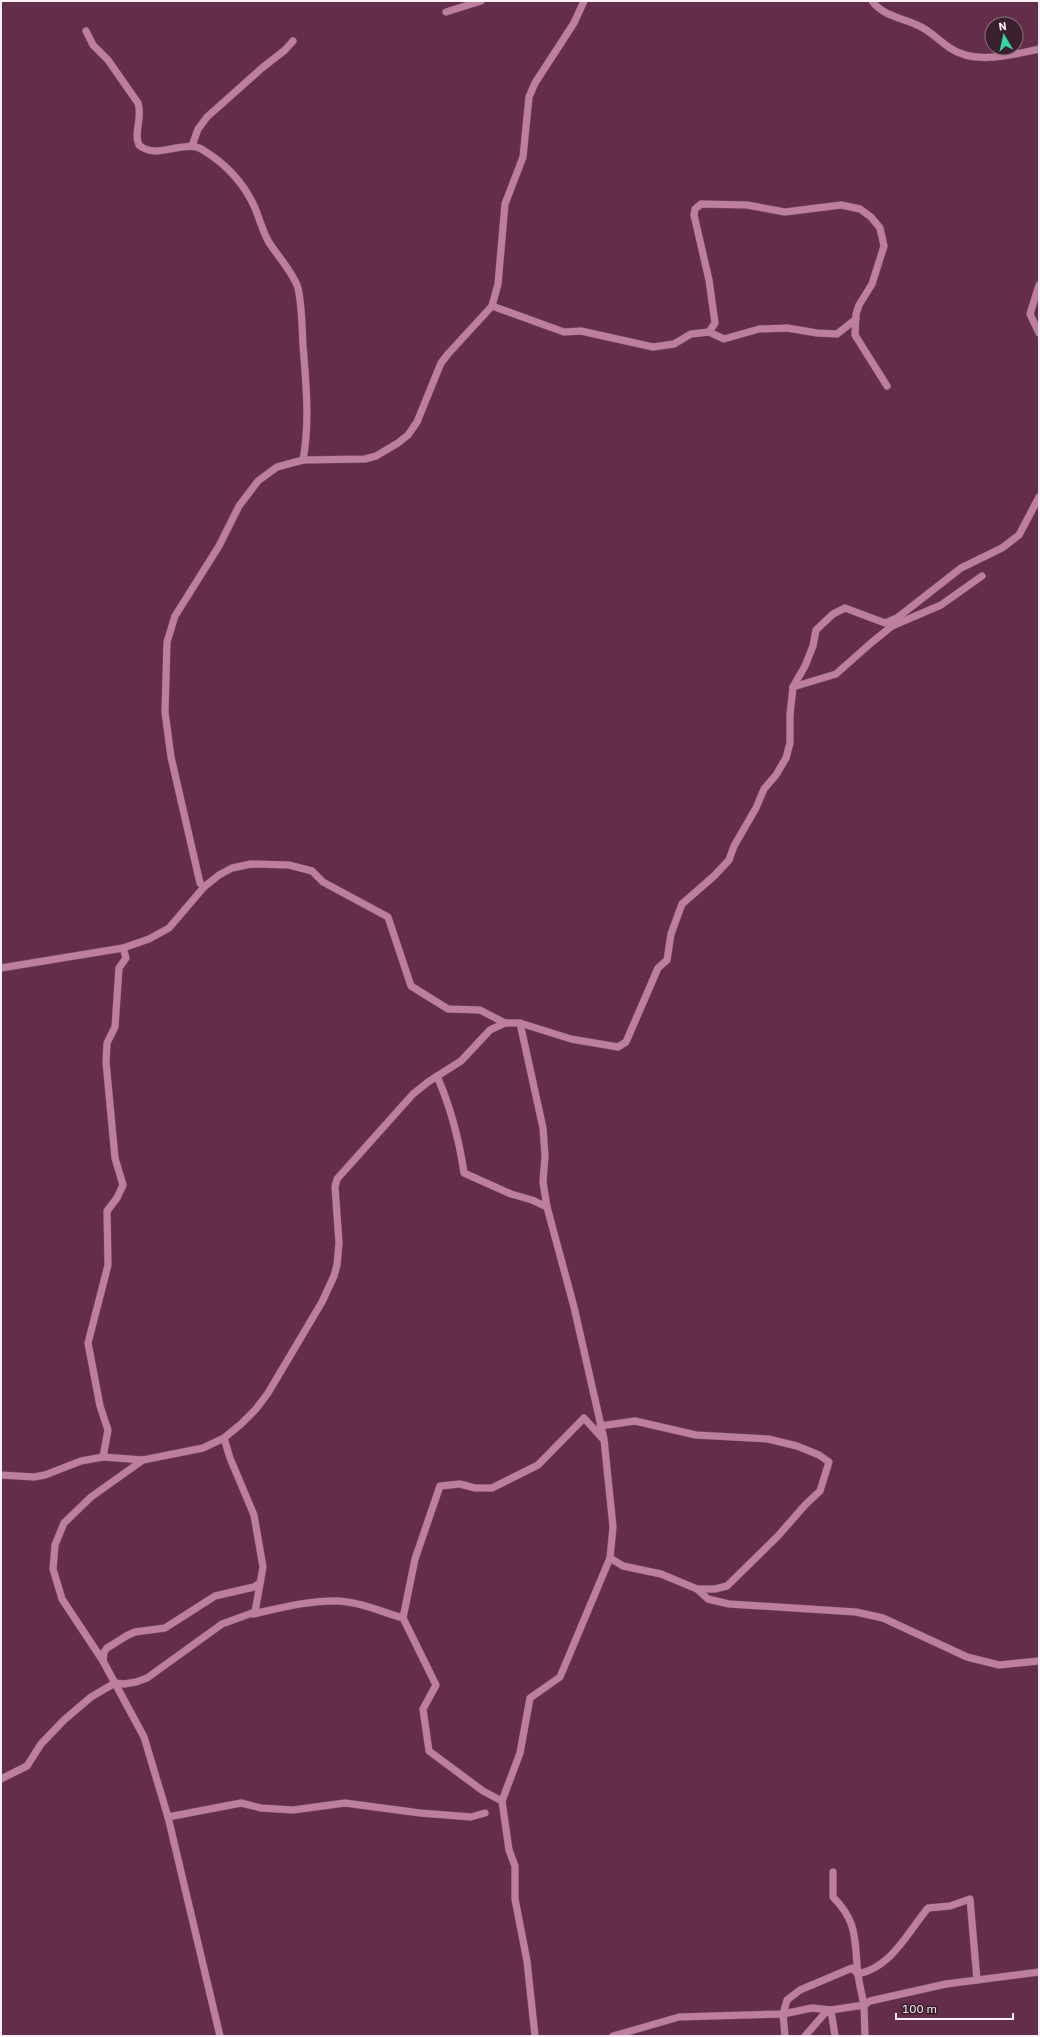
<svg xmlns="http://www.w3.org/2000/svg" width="1040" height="2037" font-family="'IBM Plex Sans',sans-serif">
  <rect width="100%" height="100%" fill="#642d4a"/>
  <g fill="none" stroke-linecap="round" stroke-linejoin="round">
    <defs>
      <g id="street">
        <path d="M872,1C883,16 902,18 917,25C930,30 939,41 950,48C975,65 1011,55 1039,49"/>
        <path d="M446,12L481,1"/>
        <path d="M86,31L93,45L108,60L138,103C143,118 133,133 139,145C157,161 184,138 203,150C226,164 244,183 255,208C260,220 263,233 270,244C278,256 294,274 298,288C302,306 302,326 303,345C306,384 310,422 303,460"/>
        <path d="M192,146L198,129L207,117L262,68L285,50L293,41"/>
        <path d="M1039,285L1030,314L1039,333"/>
        <path d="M492,306L564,332L581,331L653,347L674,344L691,334L709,332L715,323L709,280L694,215L695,209L701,204L747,205L785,212L841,205L860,209L871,217L880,228L884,246L872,284L859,305L856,314L855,335L887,386"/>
        <path d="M709,332L724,339L759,329L787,328L817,333L837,334L856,319"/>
        <path d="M793,687L836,674L871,643L892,626L941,605L982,576"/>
        <path d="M204,887L200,883L171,757L165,712L167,642L175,616L219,546L239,506L258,481L277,467L303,460L365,459L376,456L398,443L408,435L417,422L441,363L448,354L492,306L498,284L505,204L523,157L529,97L535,83L574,23L584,1"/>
        <path d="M1,968L123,948L149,939L169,928L204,887L219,875L232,868L251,864L289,865L312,871L323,882L388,917L411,986L448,1009L480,1010L505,1023H520L571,1039L618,1047L626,1042L658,968L667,960L671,934L682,904L714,876L729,860L734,846L756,808L764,789L776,775L786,758L790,743V715L793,687L805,666L813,646L816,630L833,614L845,608L885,623L897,618L961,568L1002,548L1019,535L1039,497"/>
        <path d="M520,1023L543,1128L545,1156L543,1182L547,1207L574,1307L604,1439L613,1527L610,1558L560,1677L530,1698L520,1753L502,1801L509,1850L515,1866V1899L527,1961L535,2036"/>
        <path d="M437,1076C451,1108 459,1139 464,1173L511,1194L532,1200L547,1207"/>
        <path d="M600,1426L635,1421L696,1435L768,1439L797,1446L819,1455L829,1462L820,1491L806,1504L777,1537L727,1586L715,1589H697L661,1574L623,1566L610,1558"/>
        <path d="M103,1457L108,1430L100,1406L88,1343L108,1265L107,1211L117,1198L123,1185L115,1158L106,1062L107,1043L115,1027L119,968L126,958L123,948"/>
        <path d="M143,1460L91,1497L64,1523L55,1545L53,1569L62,1599L103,1661L144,1737L168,1817L220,2036"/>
        <path d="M1,1475L34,1477L45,1475L81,1461L103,1457L143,1460L203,1448L224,1438L241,1424L256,1409L268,1393L322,1302L334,1276L337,1265L339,1243L335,1187L337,1179L413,1094L428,1082L461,1061L490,1030L505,1023"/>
        <path d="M697,1589L708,1599L729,1604L856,1612L883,1618L967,1657L999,1665L1039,1661"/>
        <path d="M253,1614C280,1608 310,1600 338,1601C360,1602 382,1612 403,1618"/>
        <path d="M103,1661L104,1652L107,1648L128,1635L135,1632L165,1628L215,1596L254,1587L260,1583"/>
        <path d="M1,1779L27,1766L41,1744L64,1720L91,1697L115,1683L124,1684L136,1682L147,1678L222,1624L255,1612L263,1567L254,1515L230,1458L224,1438"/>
        <path d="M502,1801L483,1791L429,1751L423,1709L436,1685L403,1618L415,1559L440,1486L460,1484L475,1488H492L538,1465L584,1418L602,1438"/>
        <path d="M168,1817L241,1803L261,1808L293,1810L345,1803L420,1813L471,1817L485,1813"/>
        <path d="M613,2036L679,2017L783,2014L812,2008L831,2010L864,2005C862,1994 859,1984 858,1974C854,1941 859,1923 833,1897V1872"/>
        <path d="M785,2036L783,2014L787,2000L800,1990L852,1968L858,1974C892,1967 907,1933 928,1908L950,1906L970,1899L977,1980"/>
        <path d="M805,2036L825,2013L831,2010L835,2036"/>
        <path d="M865,2036L864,2005L870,2001L946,1984L1039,1972"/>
      </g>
    </defs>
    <use href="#street" stroke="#764c63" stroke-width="8"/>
    <use href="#street" stroke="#bd7f9d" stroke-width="7"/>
  </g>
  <rect width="1040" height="2037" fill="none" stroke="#fff0f6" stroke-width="4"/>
  <g transform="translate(1004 36) rotate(351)"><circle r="19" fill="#39202c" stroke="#88737d"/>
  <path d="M0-3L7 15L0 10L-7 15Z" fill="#33d4a8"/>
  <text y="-6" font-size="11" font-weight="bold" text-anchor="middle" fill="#fff0f6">N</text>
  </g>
  <path d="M896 2013v6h117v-6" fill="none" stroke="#fff0f6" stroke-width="2"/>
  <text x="902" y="2013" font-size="12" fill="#fff0f6" stroke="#39202c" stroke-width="3" paint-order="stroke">100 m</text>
</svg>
